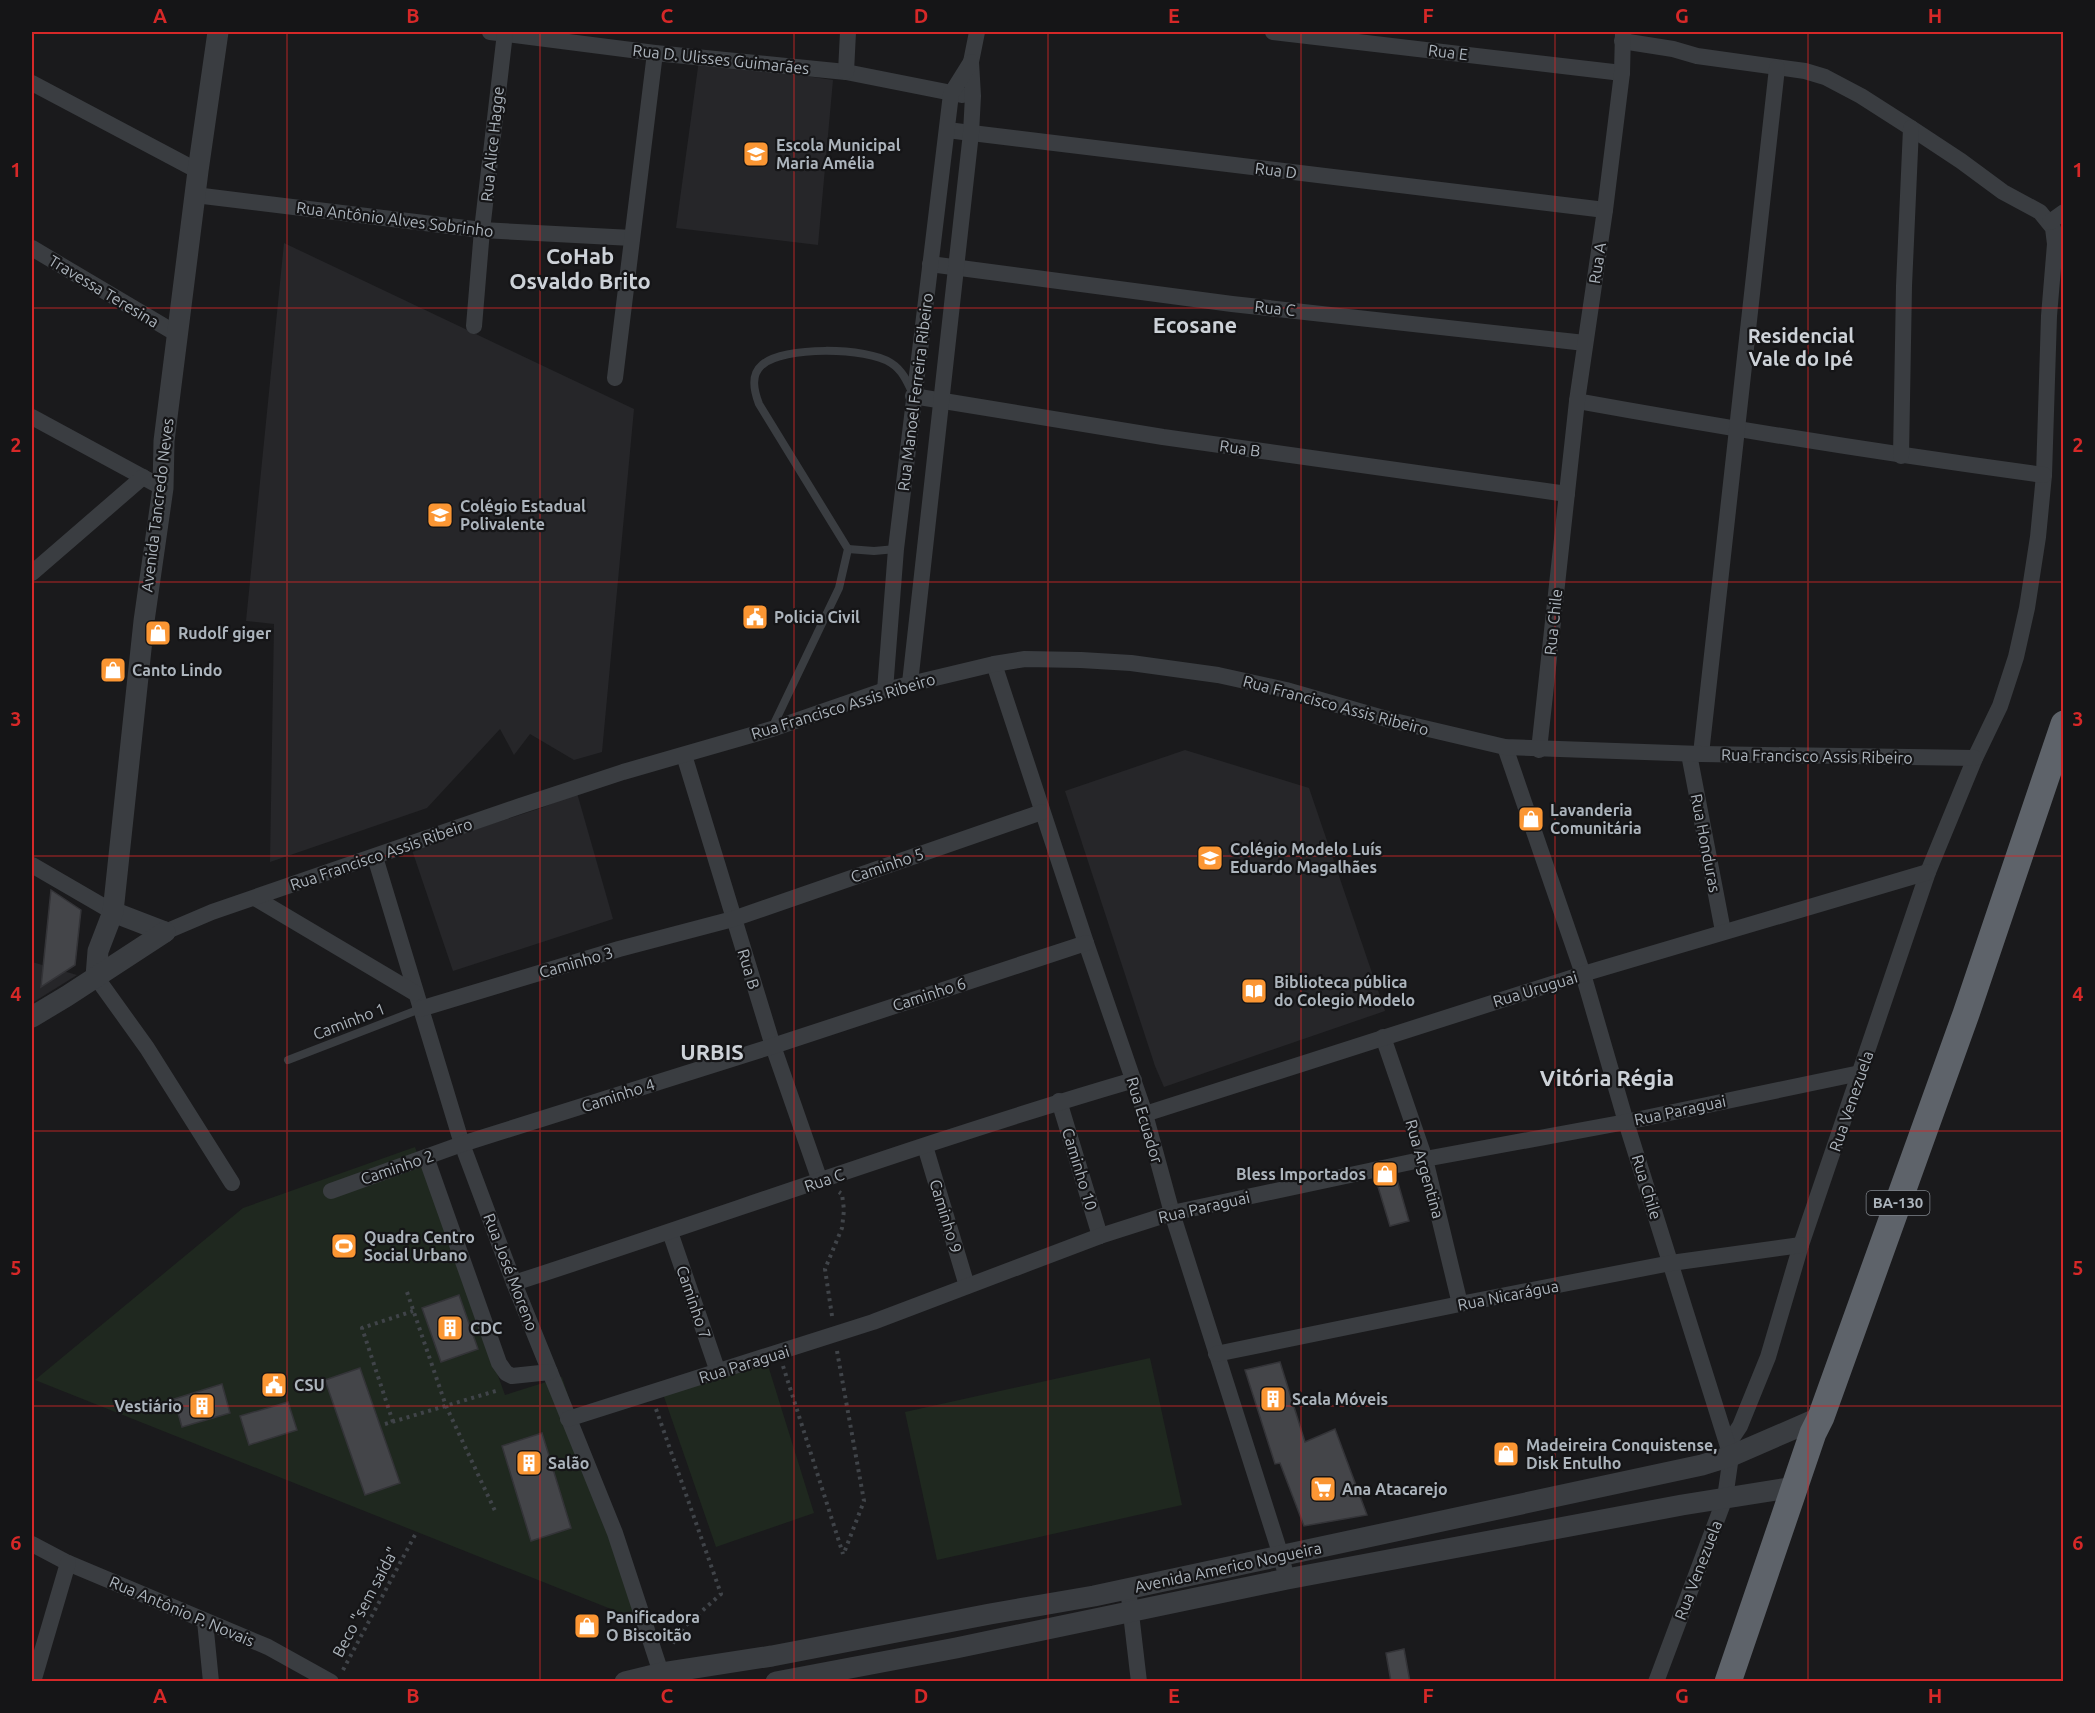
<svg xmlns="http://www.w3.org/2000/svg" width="2095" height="1713" font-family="Ubuntu,sans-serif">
  <rect width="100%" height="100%" fill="#1a1a1c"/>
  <g fill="#262629">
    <path d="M699,60L833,80L818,245L676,228Z"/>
    <path d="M284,243L634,409L602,752L574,760L530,734L514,755L500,729L427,808L270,862L274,624L246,621Z"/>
    <path d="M1185,750L1309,788L1385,1011L1164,1087L1155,1066L1065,791Z"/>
    <path d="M577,793L613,919L453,971L412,850L541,808Z"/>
    <path d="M32,962L77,975L32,1003Z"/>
  </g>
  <g fill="#1f281f">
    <path d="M415,1147L505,1395L562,1377L641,1621L35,1380L243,1208Z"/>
    <path d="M1150,1358L1182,1505L937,1560L905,1412Z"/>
    <path d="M766,1359L814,1513L716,1547L662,1391Z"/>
  </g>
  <g fill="#444549" stroke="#343438" stroke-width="1.5">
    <path d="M51,890L81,910L75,965L41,987Z"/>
    <path d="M1396,1176L1409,1221L1390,1226L1376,1180Z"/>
    <path d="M459,1295L478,1349L441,1362L422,1308Z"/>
    <path d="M1280,1362L1305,1442L1335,1429L1367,1515L1304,1526L1280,1463L1275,1464L1245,1370Z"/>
    <path d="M360,1368L400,1483L365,1495L325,1380Z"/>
    <path d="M222,1384L230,1413L182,1427L174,1399Z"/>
    <path d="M288,1402L297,1430L249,1445L240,1416Z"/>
    <path d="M542,1433L571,1528L531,1541L502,1446Z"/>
    <path d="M1404,1649L1410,1682H1391L1386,1653Z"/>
  </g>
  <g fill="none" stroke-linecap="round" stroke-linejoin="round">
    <g stroke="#404449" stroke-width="4" stroke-dasharray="3 4.5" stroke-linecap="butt">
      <path d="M407,1292L446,1406L496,1513"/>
      <path d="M832,1316L825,1269L842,1228L844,1210L842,1194L839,1192"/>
      <path d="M837,1351L864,1501L844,1553"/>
      <path d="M783,1366L843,1554"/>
      <path d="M656,1409L721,1594L683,1628L671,1646"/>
      <path d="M393,1422L362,1328L413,1311"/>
      <path d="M385,1424L499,1390"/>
      <path d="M343,1670L416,1533"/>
    </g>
    <g stroke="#3a3d41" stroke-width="8">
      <path d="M848,549L874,551L896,549"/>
      <path d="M772,728L839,588L848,549L759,404C754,391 750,375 762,365C783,346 867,347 891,363C902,370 907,381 912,392"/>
      <path d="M288,1060L420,1009"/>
    </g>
    <g stroke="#3a3d41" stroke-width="16">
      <path d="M490,32L655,53L846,72L962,95"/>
      <path d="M1273,32L1622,73"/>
      <path d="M1622,41L1673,49L1697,56L1805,71L1825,77L1861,96L1911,128L1961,161L2003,192L2040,212L2053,228L2055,244L2049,316L2044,475L2038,537L2027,608L2016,657L2000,706L1975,758L1928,872L1801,1245L1768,1357L1740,1426L1728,1444"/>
      <path d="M846,72L848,32"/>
      <path d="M32,83L198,171"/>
      <path d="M947,130L1605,210"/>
      <path d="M195,195L482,230L632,238"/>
      <path d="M2050,222L2064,212"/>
      <path d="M32,248L177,334"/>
      <path d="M930,264L1232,304L1585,343"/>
      <path d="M474,326L482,230L505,33"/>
      <path d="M615,378L655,53"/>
      <path d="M913,396L1163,437L1567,494"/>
      <path d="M1577,401C1732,429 1888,454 2044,475"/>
      <path d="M32,417L163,488"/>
      <path d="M1901,456L1904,286L1911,128"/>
      <path d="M32,573L143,477"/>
      <path d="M994,664L1086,943L1145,1114L1172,1213L1281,1556L1287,1579"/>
      <path d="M910,683L971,133L973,96L971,62L977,32"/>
      <path d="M885,690L896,549L951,94L971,62"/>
      <path d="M1505,747L1583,974L1626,1122L1731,1456L1725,1498L1656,1682"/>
      <path d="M1539,750L1577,401L1605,210L1622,73L1623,32"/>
      <path d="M1689,754L1723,931"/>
      <path d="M1701,754L1777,68"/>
      <path d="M684,755L773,1046L820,1181"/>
      <path d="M375,857L462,1144L514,1283L615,1533L664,1682"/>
      <path d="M32,865L113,912"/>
      <path d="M255,898L415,993"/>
      <path d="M165,932L212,912L520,806L623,772L772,729L885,690L994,664L1025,659L1081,660L1131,663L1218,675L1286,690L1390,720L1505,747L1701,754L1975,758"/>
      <path d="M96,977L147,1048L232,1183"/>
      <path d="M420,1009L619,949L733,919L1042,812"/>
      <path d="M1383,1037L1425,1159L1460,1304"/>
      <path d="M1059,1101L1100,1236"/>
      <path d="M1145,1114L1583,974L1928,872"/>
      <path d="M925,1146L967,1286"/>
      <path d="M426,1157L499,1363L506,1373L512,1376L550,1372"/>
      <path d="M331,1191L462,1144L773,1046L1086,943"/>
      <path d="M670,1232L718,1372"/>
      <path d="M514,1283C721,1216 925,1141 1134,1080"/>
      <path d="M1216,1354L1460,1304L1671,1263L1801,1245"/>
      <path d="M568,1419L873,1322L1100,1236L1172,1213L1425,1159L1626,1122L1860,1073"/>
      <path d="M32,1544L68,1563L268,1647L331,1682"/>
      <path d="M1128,1588L1139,1682"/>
      <path d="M205,1621L211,1682"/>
      <path d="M33,1682L68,1563"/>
    </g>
    <g stroke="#3a3d41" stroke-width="21">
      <path d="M113,912L165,932"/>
      <path d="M96,977L98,951L113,912L144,621L163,488L164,441L198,171L218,32"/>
      <path d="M32,1017L67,996L165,932"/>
      <path d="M625,1682L662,1673L772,1656L990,1614L1094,1596L1702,1465L1731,1456L1821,1417"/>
      <path d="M776,1682L956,1648L1287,1579L1682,1505L1795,1487"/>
    </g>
    <path stroke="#5e636a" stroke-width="27" d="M1728,1682L1813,1433L1821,1417L1966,1014L2064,724"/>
  </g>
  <path fill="none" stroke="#d62828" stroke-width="1.5" stroke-opacity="0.55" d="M287,32V1682M540,32V1682M794,32V1682M1048,32V1682M1301,32V1682M1555,32V1682M1808,32V1682M32,308H2064M32,582H2064M32,856H2064M32,1131H2064M32,1406H2064"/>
  <defs>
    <symbol id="school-square" viewBox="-11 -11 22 22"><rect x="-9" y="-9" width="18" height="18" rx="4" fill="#fb9633" stroke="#151517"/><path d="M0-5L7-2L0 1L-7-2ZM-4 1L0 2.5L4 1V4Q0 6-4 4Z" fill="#fff"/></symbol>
    <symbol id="civic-square" viewBox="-11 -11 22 22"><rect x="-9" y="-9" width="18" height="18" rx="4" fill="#fb9633" stroke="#151517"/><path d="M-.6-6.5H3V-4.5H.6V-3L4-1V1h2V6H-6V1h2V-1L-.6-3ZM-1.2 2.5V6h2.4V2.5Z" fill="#fff"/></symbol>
    <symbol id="shop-square" viewBox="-11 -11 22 22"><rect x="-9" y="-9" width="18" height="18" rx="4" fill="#fb9633" stroke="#151517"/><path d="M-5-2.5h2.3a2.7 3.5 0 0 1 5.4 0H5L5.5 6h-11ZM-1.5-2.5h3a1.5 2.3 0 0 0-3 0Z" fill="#fff"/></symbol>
    <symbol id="library-square" viewBox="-11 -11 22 22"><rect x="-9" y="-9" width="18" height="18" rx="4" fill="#fb9633" stroke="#151517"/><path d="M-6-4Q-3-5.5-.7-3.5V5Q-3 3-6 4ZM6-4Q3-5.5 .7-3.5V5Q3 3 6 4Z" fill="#fff"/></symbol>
    <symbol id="stadium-square" viewBox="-11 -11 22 22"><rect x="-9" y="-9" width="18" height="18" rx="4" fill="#fb9633" stroke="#151517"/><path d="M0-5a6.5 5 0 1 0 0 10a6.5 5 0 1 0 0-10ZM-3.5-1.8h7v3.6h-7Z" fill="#fff"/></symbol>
    <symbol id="building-square" viewBox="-11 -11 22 22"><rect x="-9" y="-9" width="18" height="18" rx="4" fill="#fb9633" stroke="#151517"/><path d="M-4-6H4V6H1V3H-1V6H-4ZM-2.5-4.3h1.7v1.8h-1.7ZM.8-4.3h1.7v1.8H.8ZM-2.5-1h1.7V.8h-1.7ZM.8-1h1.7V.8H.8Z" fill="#fff"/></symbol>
    <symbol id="supermarket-square" viewBox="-11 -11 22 22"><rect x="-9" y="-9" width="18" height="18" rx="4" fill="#fb9633" stroke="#151517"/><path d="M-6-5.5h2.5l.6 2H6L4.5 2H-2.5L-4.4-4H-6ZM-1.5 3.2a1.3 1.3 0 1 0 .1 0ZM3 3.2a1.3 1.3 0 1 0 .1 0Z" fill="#fff"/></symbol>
  </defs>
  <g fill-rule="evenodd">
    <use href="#school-square" x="741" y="139" width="30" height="30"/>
    <use href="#school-square" x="425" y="500" width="30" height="30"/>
    <use href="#civic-square" x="740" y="602" width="30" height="30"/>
    <use href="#shop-square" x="143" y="618" width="30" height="30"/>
    <use href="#shop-square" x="98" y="655" width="30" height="30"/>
    <use href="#shop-square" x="1516" y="804" width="30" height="30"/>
    <use href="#school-square" x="1195" y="843" width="30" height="30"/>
    <use href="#library-square" x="1239" y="976" width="30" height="30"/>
    <use href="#shop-square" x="1370" y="1159" width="30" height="30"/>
    <use href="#stadium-square" x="329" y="1231" width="30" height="30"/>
    <use href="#building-square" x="435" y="1313" width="30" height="30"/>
    <use href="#civic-square" x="259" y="1370" width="30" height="30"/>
    <use href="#building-square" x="1258" y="1384" width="30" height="30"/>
    <use href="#building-square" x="187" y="1391" width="30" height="30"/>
    <use href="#shop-square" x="1491" y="1439" width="30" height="30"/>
    <use href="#building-square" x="514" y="1448" width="30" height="30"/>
    <use href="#supermarket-square" x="1308" y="1474" width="30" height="30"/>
    <use href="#shop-square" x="572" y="1611" width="30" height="30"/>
  </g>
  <g text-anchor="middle" stroke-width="4.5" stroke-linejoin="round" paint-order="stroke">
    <rect fill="#151517" stroke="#7f848a" stroke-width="1.5" x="1866.5" y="1191" width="63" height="24" rx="4.5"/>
    <g font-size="15" font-weight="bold" fill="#acb4bc">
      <text x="1898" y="1208">BA-130</text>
    </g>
    <g font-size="16" fill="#acb4bc" stroke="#151517">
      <text transform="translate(1448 52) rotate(7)" y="6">Rua E</text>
      <text transform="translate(721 59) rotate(6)" y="6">Rua D. Ulisses Guimarães</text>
      <text transform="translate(492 144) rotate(-84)" y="6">Rua Alice Hagge</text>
      <text transform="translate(1276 170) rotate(7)" y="6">Rua D</text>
      <text transform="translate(395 219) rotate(7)" y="6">Rua Antônio Alves Sobrinho</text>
      <text transform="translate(1597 263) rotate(-81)" y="6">Rua A</text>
      <text transform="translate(104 291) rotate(31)" y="6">Travessa Teresina</text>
      <text transform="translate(1275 308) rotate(6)" y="6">Rua C</text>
      <text transform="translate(915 392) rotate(-83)" y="6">Rua Manoel Ferreira Ribeiro</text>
      <text transform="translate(1240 448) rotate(8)" y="6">Rua B</text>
      <text transform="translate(157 505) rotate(-83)" y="6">Avenida Tancredo Neves</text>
      <text transform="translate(1553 622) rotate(-84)" y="6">Rua Chile</text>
      <text transform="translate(1336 705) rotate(15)" y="6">Rua Francisco Assis Ribeiro</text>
      <text transform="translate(843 706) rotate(-17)" y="6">Rua Francisco Assis Ribeiro</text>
      <text transform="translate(1817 756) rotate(1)" y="6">Rua Francisco Assis Ribeiro</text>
      <text transform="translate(1706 843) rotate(79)" y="6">Rua Honduras</text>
      <text transform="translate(381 854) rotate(-19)" y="6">Rua Francisco Assis Ribeiro</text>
      <text transform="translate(887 865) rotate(-19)" y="6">Caminho 5</text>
      <text transform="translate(576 962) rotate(-16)" y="6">Caminho 3</text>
      <text transform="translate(749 969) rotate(73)" y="6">Rua B</text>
      <text transform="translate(1535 989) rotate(-17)" y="6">Rua Uruguai</text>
      <text transform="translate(929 994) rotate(-18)" y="6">Caminho 6</text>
      <text transform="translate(349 1021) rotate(-21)" y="6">Caminho 1</text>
      <text transform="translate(618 1095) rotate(-18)" y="6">Caminho 4</text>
      <text transform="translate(1851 1101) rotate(-71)" y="6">Rua Venezuela</text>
      <text transform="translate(1680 1110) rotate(-12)" y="6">Rua Paraguai</text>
      <text transform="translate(1145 1120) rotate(73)" y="6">Rua Ecuador</text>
      <text transform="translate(397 1167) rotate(-19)" y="6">Caminho 2</text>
      <text transform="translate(1080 1169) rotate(73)" y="6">Caminho 10</text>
      <text transform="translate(1425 1169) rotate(74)" y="6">Rua Argentina</text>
      <text transform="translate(824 1180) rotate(-19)" y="6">Rua C</text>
      <text transform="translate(1647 1187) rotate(73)" y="6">Rua Chile</text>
      <text transform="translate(1204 1207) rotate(-13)" y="6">Rua Paraguai</text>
      <text transform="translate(946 1216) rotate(73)" y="6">Caminho 9</text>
      <text transform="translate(511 1272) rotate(69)" y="6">Rua José Moreno</text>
      <text transform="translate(1508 1295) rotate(-11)" y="6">Rua Nicarágua</text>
      <text transform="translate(694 1302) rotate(71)" y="6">Caminho 7</text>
      <text transform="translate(744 1364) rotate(-17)" y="6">Rua Paraguai</text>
      <text transform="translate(1228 1567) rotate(-12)" y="6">Avenida Americo Nogueira</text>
      <text transform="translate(1698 1570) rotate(-69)" y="6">Rua Venezuela</text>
      <text transform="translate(365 1602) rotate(-62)" y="6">Beco "sem saída"</text>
      <text transform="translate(182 1611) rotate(23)" y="6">Rua Antônio P. Novais</text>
    </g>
    <g font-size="16" font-weight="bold" fill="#acb4bc" stroke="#151517" text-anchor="start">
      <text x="776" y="151">Escola Municipal<tspan x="776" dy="18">Maria Amélia</tspan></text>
      <text x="460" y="512">Colégio Estadual<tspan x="460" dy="18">Polivalente</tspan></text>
      <text x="774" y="623">Policia Civil</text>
      <text x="178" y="639">Rudolf giger</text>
      <text x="132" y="676">Canto Lindo</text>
      <text x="1550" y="816">Lavanderia<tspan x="1550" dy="18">Comunitária</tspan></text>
      <text x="1230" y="855">Colégio Modelo Luís<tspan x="1230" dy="18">Eduardo Magalhães</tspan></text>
      <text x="1274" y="988">Biblioteca pública<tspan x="1274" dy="18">do Colegio Modelo</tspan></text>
      <text x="1366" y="1180" text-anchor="end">Bless Importados</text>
      <text x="364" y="1243">Quadra Centro<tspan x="364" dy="18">Social Urbano</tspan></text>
      <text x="470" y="1334">CDC</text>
      <text x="294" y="1391">CSU</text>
      <text x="1292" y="1405">Scala Móveis</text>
      <text x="182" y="1412" text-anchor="end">Vestiário</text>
      <text x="1526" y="1451">Madeireira Conquistense,<tspan x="1526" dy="18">Disk Entulho</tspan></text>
      <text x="548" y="1469">Salão</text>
      <text x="1342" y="1495">Ana Atacarejo</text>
      <text x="606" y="1623">Panificadora<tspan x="606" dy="18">O Biscoitão</tspan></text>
    </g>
    <g font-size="20" font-weight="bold" fill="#cdd2d8" stroke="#151517">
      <text x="1801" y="343">Residencial<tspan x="1801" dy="23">Vale do Ipé</tspan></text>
    </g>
    <g font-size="22" font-weight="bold" fill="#cdd2d8" stroke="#151517">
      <text x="580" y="264">CoHab<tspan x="580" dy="25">Osvaldo Brito</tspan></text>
      <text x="1195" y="333">Ecosane</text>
      <text x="712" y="1060">URBIS</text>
      <text x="1607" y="1086">Vitória Régia</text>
    </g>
  </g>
  <rect width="2095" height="1713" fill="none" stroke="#151517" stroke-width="66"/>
  <rect x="33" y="33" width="2029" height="1647" fill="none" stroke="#d62828" stroke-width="2"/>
  <g font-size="20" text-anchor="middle" font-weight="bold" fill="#d62828">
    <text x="160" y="23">A</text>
    <text x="413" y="23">B</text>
    <text x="667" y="23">C</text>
    <text x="921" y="23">D</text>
    <text x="1174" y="23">E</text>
    <text x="1428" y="23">F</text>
    <text x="1682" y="23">G</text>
    <text x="1935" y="23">H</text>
    <text x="16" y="177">1</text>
    <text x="2078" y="177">1</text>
    <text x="16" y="452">2</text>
    <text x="2078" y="452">2</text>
    <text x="16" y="726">3</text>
    <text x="2078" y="726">3</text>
    <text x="16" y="1001">4</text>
    <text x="2078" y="1001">4</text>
    <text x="16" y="1275">5</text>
    <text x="2078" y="1275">5</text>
    <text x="16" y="1550">6</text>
    <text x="2078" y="1550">6</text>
    <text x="160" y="1703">A</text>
    <text x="413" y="1703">B</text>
    <text x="667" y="1703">C</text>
    <text x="921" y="1703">D</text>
    <text x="1174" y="1703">E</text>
    <text x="1428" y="1703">F</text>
    <text x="1682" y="1703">G</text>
    <text x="1935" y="1703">H</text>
  </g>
</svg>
